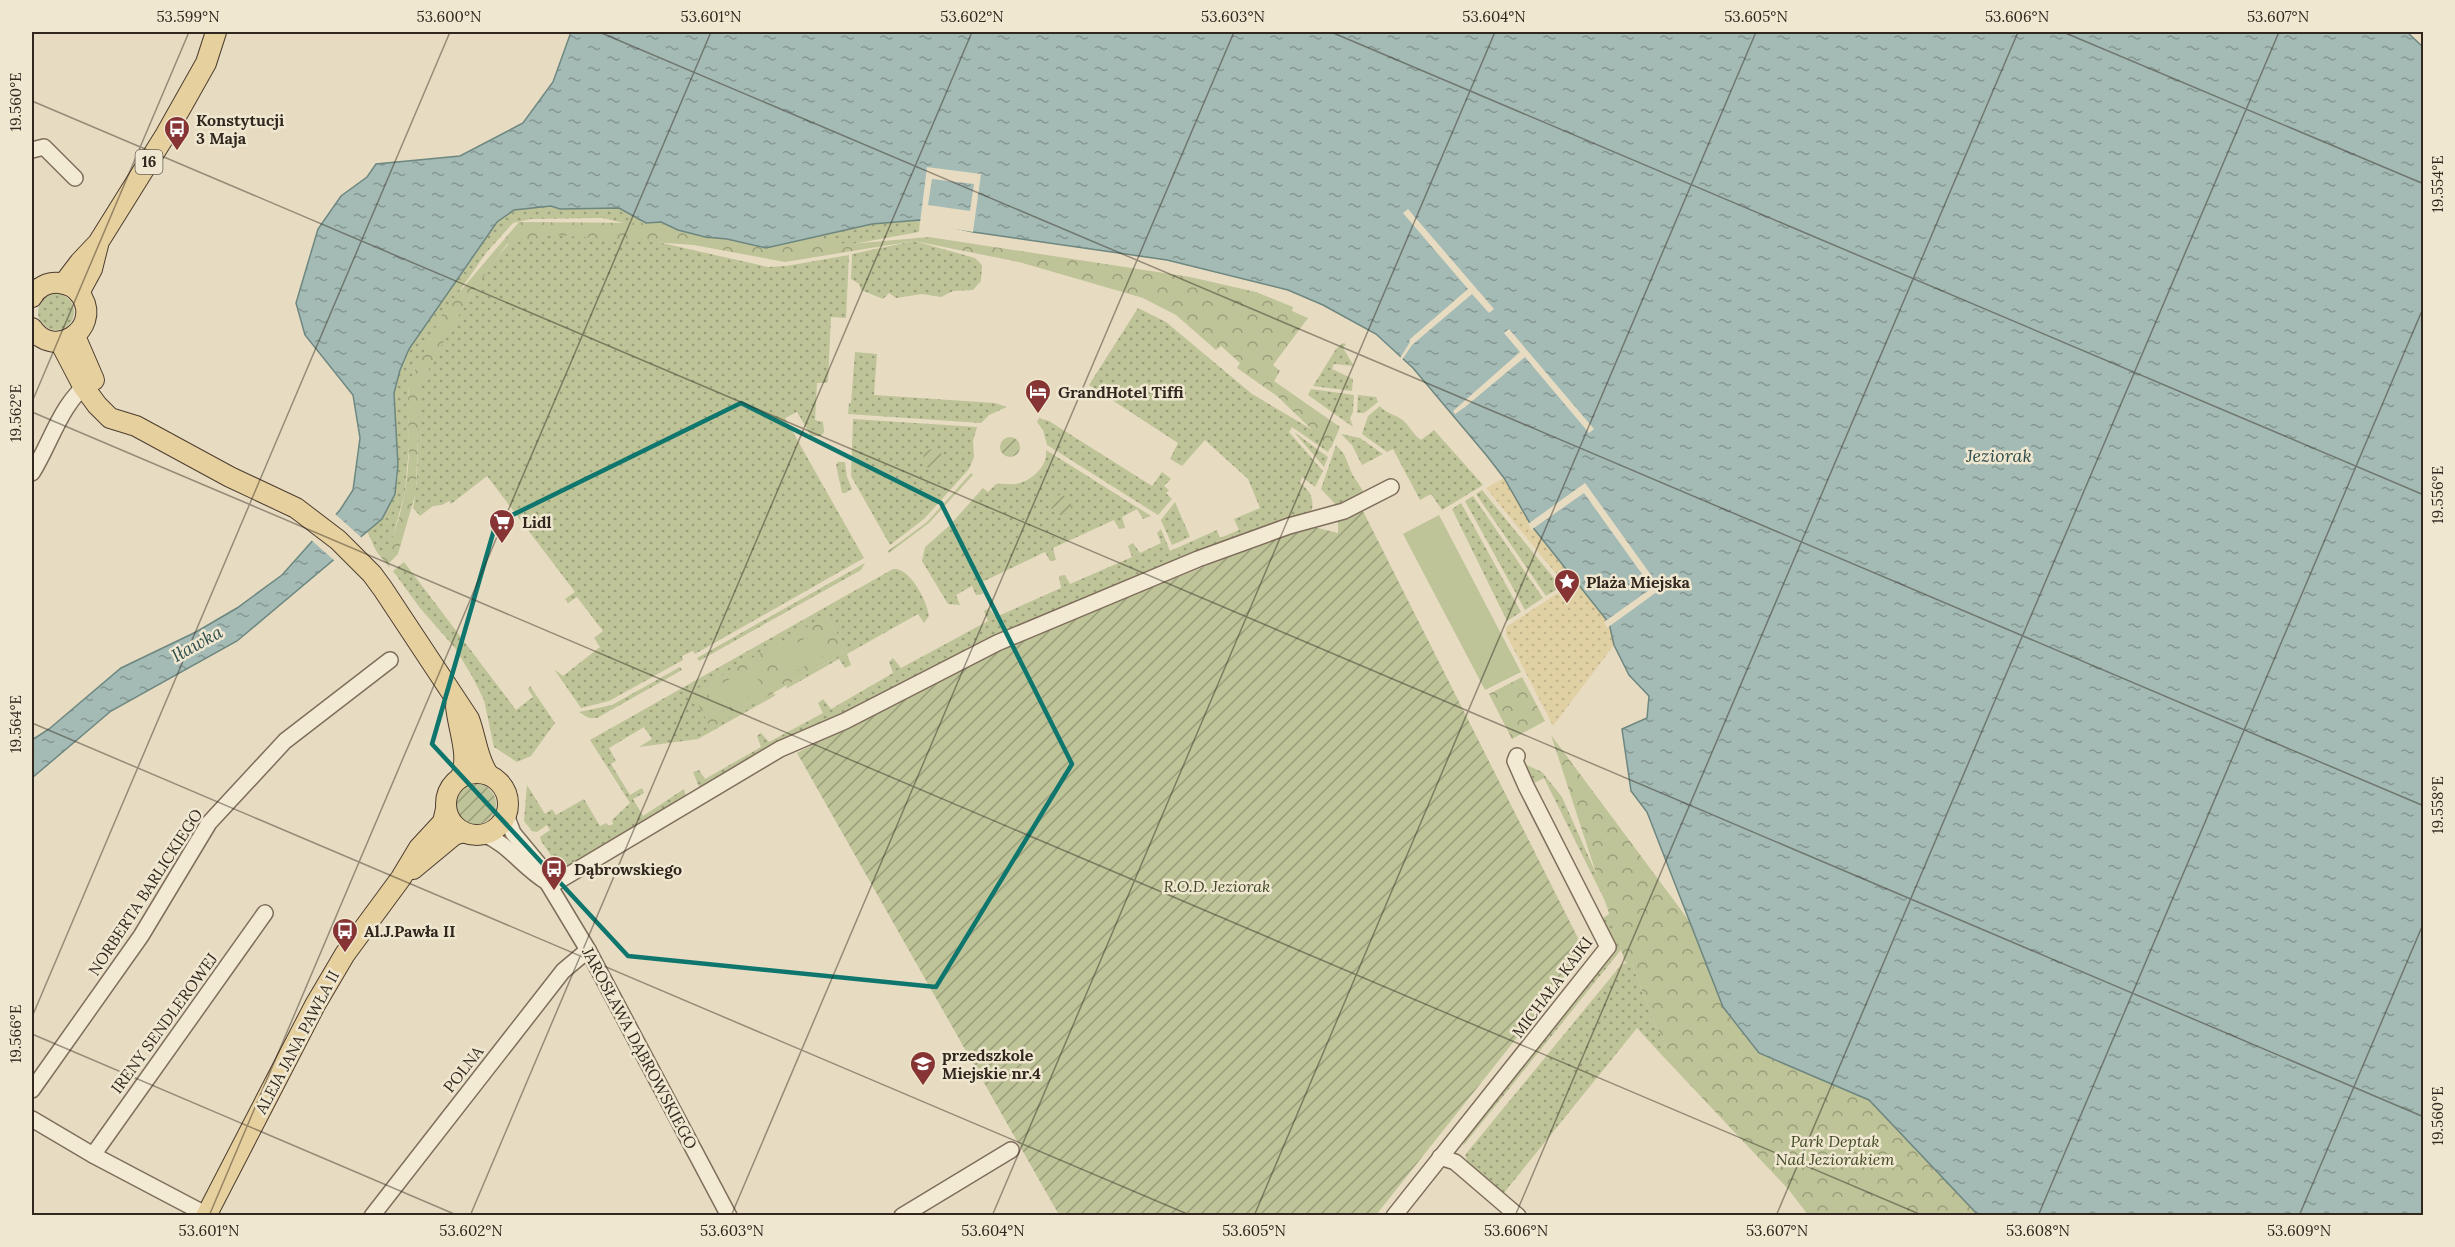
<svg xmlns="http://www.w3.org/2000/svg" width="2455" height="1247" font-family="Lora,serif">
  <defs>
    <pattern id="grass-dots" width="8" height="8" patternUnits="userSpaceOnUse" patternTransform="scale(1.5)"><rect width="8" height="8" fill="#bec398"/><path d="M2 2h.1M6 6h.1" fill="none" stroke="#9b9e7b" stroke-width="1.8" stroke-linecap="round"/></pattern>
    <pattern id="forest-crowns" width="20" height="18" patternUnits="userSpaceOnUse" patternTransform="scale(1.5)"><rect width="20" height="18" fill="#bec398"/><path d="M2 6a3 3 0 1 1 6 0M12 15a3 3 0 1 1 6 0" fill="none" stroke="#9b9e7b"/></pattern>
    <pattern id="sand-dots" width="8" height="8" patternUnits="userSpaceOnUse" patternTransform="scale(1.5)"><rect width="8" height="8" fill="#e0d0a3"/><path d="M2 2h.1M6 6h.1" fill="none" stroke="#c1b38c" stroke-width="1.8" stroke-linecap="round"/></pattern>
    <pattern id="garden-furrows" width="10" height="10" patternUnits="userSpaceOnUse" patternTransform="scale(1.5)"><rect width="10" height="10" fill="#bec398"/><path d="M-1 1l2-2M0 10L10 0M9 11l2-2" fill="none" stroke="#9b9e7b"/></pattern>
    <pattern id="water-ripples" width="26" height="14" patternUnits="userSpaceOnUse" patternTransform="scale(1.5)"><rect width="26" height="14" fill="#a4bab4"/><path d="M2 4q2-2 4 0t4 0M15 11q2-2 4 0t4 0" fill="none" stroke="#869792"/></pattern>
  </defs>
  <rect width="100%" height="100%" fill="#e7dcc2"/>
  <g fill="url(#grass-dots)">
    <path d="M551,206L560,209L619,208L646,223L661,222L678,230L872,224L920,220L919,232L825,249L753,252L602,218L531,219L513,223L486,253L461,289L414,371L408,392L409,447L405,492L392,540L385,552L380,556C374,550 372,539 366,530L372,528L398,478L394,393L400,370L409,349L497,222L514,210Z"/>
    <path d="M609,231L768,267L786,266L849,255L846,318L831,317L828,381L826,383H817L815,420L823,422L824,432L821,436H811L797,412L785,418L864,558L695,654L693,651L682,656L683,660L609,701L581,708L554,669L563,676L600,647L594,638L603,631L577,597L568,603L565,599L575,592L487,476L451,504L449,501L442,505L433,506L420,516L413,508C421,470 415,432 419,394C422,366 494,255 517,235Z"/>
    <path d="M914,241L975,258L982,265L981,281L973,290L953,291L941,297L922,294L896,298L889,293L883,299L861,290L859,284L851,279L852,254Z"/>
    <circle cx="56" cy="312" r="18"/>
    <path d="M1138,308L1166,322L1252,394L1333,442L1328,452L1292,427L1289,432L1323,471L1315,487L1302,477L1300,483C1310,490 1314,499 1312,510L994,635L967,648L966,653L952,660L948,659L701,788L699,787L693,772L699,770L705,779L761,747L757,736L761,733L769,742L823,713L818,703L823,699L831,709L893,673L889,662L893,658L901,668L988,621L984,611L989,608L996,617L1061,588L1059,576L1065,575L1070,584L1132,557L1128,546L1133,543L1140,553L1161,543L1157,533L1161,529L1170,551L1217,530L1220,538L1239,530L1234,519L1260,508L1248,479L1205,440L1182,466L1170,459L1178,443L1089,385Z"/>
    <path d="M1343,343L1346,344L1343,348L1354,366L1334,364L1332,369L1353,379L1352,391L1313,386L1336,349Z"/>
    <path d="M855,352L877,354L874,395L995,403L1007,407L989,415L981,423L848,414L849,403H851Z"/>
    <path d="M1311,389L1354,395L1353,412L1350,418L1353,427L1308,395Z"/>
    <path d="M1358,395L1376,397L1378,402L1364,413H1357Z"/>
    <path d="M1380,406C1387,414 1394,414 1401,419C1408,423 1412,434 1421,440L1434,430L1483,485L1442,510L1431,494L1420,500L1393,449L1387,452L1362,434L1368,416Z"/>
    <path d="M1039,418L1049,421L1152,486L1162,472L1171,479L1164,486L1169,490L1166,493L1172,499L1158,515L1047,445L1043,430L1037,422Z"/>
    <path d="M853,419L977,427L973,441L974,457L969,469L924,519L890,545L851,476Z"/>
    <path d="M1294,432L1328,457L1324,467Z"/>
    <path d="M1341,434L1360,438L1383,454L1362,465L1352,445Z"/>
    <path d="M1336,445L1344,454L1352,474L1365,494L1338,507L1321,489Z"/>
    <path d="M1046,450L1151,516L1143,519L1137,509L1122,517L1125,528L1119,529L1114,520L1053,548L1056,560L1050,561L1045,552L980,583L983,594L976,595L972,586L956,595L960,605L948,604L922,561L925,547L949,526L983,488L988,492L996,484C1003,483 1009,485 1016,484C1031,481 1048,467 1046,450Z"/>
    <path d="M838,462H845L847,477L852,489L845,493H842L836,465Z"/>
    <path d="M1482,490L1561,587L1546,596L1476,494Z"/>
    <path d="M1473,496L1543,598L1525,610L1465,501Z"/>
    <path d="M1175,502L1190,537L1172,545L1161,520Z"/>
    <path d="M1461,503L1521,612L1507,621L1452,509Z"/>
    <path d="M404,562L516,710L533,697L528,689L530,686L555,723L531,756L517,762L494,747L484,700L472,676L455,648L420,608L393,571Z"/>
    <path d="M865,563L861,570L699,661L697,658Z"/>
    <path d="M893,569C910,567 927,601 929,616L924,623L918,614L847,654L851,665L845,668L839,659L786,689L787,685L847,651L827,616L712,727L772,693L776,695L698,739L639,747L652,739L644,727L609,748L616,761L611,764L630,795L642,788L644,793L633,799L643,816L684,789L686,796L563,868L559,867L541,841L540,837L550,830L547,825L537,832L532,831L524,821L527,785L545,814L552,809L556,815L584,799L600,826L606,823L609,826L613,824L612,820L630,803L590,740Z"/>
    <path d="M680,667L682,670L597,718H589L579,712L612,705Z"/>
    <path d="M1520,762L1542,772L1562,797L1606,896L1624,946L1463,1146L1467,1135L1604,963L1601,919L1611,913L1544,778L1530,785Z"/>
    <path d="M1629,962L1632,964L1656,1027L1666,1044L1659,1052L1637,1028L1503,1194L1468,1163L1465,1155L1621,965Z"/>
  </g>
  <g fill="url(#forest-crowns)">
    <path d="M519,222L649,223L850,244L929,237L1190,277L1256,292L1293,307L1292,311L1308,318L1273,365L1280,371L1274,381L1340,427L1331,448L1277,396L1237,368L1240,363L1221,346L1216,350L1176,315L1143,298L1019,262L914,241L785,262L694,245L553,235L507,244L469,298L432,362L419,394L416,492L398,554L389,563L390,568L380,556C390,548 393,536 397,524C405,498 409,472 409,445C409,423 406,402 410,380L444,310Z"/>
    <path d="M827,616L847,651L711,728L691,692Z"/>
    <path d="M1522,677L1545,721L1512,739L1489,694Z"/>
    <path d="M1551,735L1690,922L1723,1007L1759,1053L1869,1100L1978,1215H1808L1789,1190L1659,1052L1666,1044L1656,1027L1632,964L1625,962Z"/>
  </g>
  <path fill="url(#sand-dots)" d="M1504,478L1531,525L1609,623L1614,645L1553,726L1506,634V627L1567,587L1486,488Z"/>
  <g fill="url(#garden-furrows)">
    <circle cx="1010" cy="447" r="10"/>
    <circle cx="933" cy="459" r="10"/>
    <path d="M971,473L973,475L929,523L889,553L888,551L927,522Z"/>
    <circle cx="1061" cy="505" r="10"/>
    <path d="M1363,511L1585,952L1376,1215H1059L797,753L998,649L1291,532L1314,527L1338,533V521Z"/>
    <circle cx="476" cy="804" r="20"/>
  </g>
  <g fill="#bec398">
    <path d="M1439,515L1521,672L1485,690L1403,534Z"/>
    <path d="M820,630L832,651L787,676L775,655Z"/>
    <path d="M751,667L763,688L719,713L707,692Z"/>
  </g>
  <path fill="url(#water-ripples)" stroke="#6d8780" stroke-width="1.5" d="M571,32H2407L2423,47V1215H1978L1869,1100L1759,1053L1723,1007L1647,812L1631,791L1622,729L1647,718L1649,696L1629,675L1614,645L1609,623L1531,525L1504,478L1487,456L1413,368L1376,334L1323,305L1288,290L1167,260L973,232L920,220L872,224L766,248L727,239L705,237L678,230L661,222L646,223L619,208L560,209L551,206L514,210L497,222L409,349L400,370L394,393L398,465L395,494L382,519L237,641L111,711L32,778V740L49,729L121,668L196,632L237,608L282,575L340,510L353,490L360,438L353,395L305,335L296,303L318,229L341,196L367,177L376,164L460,156L523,123L553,82Z"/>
  <g fill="#e7dcc2" fill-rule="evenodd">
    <path d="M927,167L981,174L973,232L920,223ZM932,179L974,184L970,211L928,205Z"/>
    <path d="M1408,209L1494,309L1489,313L1472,294L1412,345L1402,360L1400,358L1410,342L1409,340L1468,289L1403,213Z"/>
    <path d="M1509,329L1594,429L1589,433L1525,357L1465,407L1455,414L1453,411L1520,352L1504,333Z"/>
    <path d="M1585,483L1661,589L1607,628L1604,622L1652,588L1584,493L1531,530L1528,524Z"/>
    <path d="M334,513L362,538L335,561L310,539Z"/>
  </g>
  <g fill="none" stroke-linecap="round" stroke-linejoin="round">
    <defs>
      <g id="minor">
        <path d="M32,150L44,147L75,178"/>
        <path d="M32,473C51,443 61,402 91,381"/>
        <path d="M506,815L513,833L542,868L547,882L588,950L729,1216"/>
        <path d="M483,834C509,844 523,868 547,882"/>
        <path d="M550,886L780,749L845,721L997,643L1198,559L1289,526L1344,511L1391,487"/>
        <path d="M32,1090L141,936L209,823L285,741L390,660"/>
        <path d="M32,1119L93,1155L207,1215"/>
        <path d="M93,1155L265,913"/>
        <path d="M1440,1157L1455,1162L1518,1216"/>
        <path d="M372,1216L563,971L588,950"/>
        <path d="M902,1216L1011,1150"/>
        <path d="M1394,1216L1608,947L1526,786L1515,761L1517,756"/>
      </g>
      <g id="major">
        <path d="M64,283L80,262L98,243L166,134L206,63L216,32"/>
        <path d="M79,293L92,269L98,245"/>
        <path d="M32,297C37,287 48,282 59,283C69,284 77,288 82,297C101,330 53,360 32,328"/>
        <path d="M75,336L94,380"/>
        <path d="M60,342L83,386L97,405L110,418L136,426L230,477L296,508L338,540L372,574L383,589L469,719C476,737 477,758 488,774"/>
        <path d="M456,706C458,729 470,755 461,777"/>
        <circle cx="477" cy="804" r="31"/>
        <path d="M413,869L454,835L463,832"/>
        <path d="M206,1216L315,1005L345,954L401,878L419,848L443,822L446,809"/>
      </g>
    </defs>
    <use href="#minor" stroke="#7f6e5c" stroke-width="18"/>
    <use href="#major" stroke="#4d3d30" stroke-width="22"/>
    <use href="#minor" stroke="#f3ead4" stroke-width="15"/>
    <use href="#major" stroke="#e6d09e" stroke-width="20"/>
  </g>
  <path fill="none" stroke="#0f766e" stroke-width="4.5" stroke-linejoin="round" d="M741,403L941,503L1072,764L936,987L628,956L432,744L496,523Z"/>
  <path fill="none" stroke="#31271e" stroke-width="1.5" stroke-opacity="0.45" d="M599,32L2424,806M1331,32L2424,495M2063,32L2424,184M32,101L2424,1117M32,402L189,32M32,412L1924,1216M32,723L1192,1216M32,1017L450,32M32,1034L459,1216M209,1216L711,32M470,1216L972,32M731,1216L1234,32M992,1216L1495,32M1254,1216L1756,32M1515,1216L2018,32M1776,1216L2279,32M2038,1216L2424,306M2299,1216L2424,922"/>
  <defs>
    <symbol id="bus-pin" viewBox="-11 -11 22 30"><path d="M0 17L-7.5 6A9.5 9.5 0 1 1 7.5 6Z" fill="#863434" stroke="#f0e7d1"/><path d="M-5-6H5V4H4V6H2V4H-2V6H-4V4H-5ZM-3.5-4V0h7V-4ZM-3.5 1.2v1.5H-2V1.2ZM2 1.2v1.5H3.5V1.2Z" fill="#fff"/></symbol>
    <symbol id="hotel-pin" viewBox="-11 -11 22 30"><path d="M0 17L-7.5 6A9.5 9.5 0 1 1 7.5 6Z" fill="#863434" stroke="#f0e7d1"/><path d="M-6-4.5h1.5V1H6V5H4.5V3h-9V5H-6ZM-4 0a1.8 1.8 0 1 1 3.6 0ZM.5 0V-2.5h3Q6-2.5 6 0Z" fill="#fff"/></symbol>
    <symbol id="supermarket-pin" viewBox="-11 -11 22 30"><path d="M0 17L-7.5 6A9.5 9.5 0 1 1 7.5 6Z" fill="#863434" stroke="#f0e7d1"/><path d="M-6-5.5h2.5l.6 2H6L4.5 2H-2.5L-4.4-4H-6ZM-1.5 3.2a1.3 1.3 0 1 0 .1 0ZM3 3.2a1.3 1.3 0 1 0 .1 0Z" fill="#fff"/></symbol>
    <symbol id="sight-pin" viewBox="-11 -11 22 30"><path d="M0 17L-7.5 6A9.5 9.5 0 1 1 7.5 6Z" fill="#863434" stroke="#f0e7d1"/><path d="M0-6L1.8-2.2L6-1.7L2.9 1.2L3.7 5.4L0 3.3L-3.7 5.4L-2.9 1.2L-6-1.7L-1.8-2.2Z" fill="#fff"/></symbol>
    <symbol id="school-pin" viewBox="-11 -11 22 30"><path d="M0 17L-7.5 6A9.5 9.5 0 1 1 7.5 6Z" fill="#863434" stroke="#f0e7d1"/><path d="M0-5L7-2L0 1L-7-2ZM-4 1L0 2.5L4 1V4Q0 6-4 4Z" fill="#fff"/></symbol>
  </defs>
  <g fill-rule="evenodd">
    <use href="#bus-pin" x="162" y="114" width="30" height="40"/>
    <use href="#hotel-pin" x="1023" y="377" width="30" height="40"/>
    <use href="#supermarket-pin" x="487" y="507" width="30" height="40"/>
    <use href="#sight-pin" x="1552" y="567" width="30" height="40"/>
    <use href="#bus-pin" x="539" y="854" width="30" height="40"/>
    <use href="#bus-pin" x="330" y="916" width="30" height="40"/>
    <use href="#school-pin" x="908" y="1049" width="30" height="40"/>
  </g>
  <g text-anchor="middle" stroke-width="5" stroke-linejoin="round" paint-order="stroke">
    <rect fill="#f0e7d1" stroke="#6a6154" stroke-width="1.5" x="135.5" y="150" width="27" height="24" rx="4.5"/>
    <g font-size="15" font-weight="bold" fill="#31271e">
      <text x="149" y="167">16</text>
    </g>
    <g font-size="16" font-weight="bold" fill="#31271e" stroke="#f0e7d1" text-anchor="start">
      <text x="196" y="126">Konstytucji<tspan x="196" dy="18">3 Maja</tspan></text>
      <text x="1058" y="398">GrandHotel Tiffi</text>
      <text x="522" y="528">Lidl</text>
      <text x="1586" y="588">Plaża Miejska</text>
      <text x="574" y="875">Dąbrowskiego</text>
      <text x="364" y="937">Al.J.Pawła II</text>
      <text x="942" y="1061">przedszkole<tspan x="942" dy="18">Miejskie nr.4</tspan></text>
    </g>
    <g font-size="16" font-style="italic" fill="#414a27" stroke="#f0e7d1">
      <text x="1217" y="892">R.O.D. Jeziorak</text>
      <text x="1835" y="1147">Park Deptak<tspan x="1835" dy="18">Nad Jeziorakiem</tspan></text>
    </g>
    <g font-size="16" fill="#31271e" stroke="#f0e7d1">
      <text transform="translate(145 892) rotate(-57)" y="6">NORBERTA BARLICKIEGO</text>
      <text transform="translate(1552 987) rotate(-53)" y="6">MICHAŁA KAJKI</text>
      <text transform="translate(164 1023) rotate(-54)" y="6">IRENY SENDLEROWEJ</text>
      <text transform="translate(297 1042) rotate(-62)" y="6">ALEJA JANA PAWŁA II</text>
      <text transform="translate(640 1048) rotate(62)" y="6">JAROSŁAWA DĄBROWSKIEGO</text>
      <text transform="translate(463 1069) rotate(-52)" y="6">POLNA</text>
    </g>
    <g font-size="18" font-style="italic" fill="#2f4e4c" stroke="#f0e7d1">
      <text x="1999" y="462">Jeziorak</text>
      <text transform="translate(197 644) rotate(-29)" y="6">Iławka</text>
    </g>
  </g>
  <rect width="2455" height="1247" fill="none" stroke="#f0e7d1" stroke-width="66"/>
  <rect x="33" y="33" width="2389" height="1181" fill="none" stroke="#31271e" stroke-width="2"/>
  <g font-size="15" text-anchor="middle" fill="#31271e">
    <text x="188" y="22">53.599°N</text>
    <text x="449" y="22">53.600°N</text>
    <text x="711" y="22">53.601°N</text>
    <text x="972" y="22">53.602°N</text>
    <text x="1233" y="22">53.603°N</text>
    <text x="1494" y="22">53.604°N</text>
    <text x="1756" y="22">53.605°N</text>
    <text x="2017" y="22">53.606°N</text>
    <text x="2278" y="22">53.607°N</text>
    <text transform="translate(16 102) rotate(-90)" y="5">19.560°E</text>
    <text transform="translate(2438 184) rotate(-90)" y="5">19.554°E</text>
    <text transform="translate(16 413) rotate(-90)" y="5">19.562°E</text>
    <text transform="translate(2438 495) rotate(-90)" y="5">19.556°E</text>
    <text transform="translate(16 724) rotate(-90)" y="5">19.564°E</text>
    <text transform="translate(2438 805) rotate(-90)" y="5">19.558°E</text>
    <text transform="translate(16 1034) rotate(-90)" y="5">19.566°E</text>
    <text transform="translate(2438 1116) rotate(-90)" y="5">19.560°E</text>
    <text x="209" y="1236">53.601°N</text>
    <text x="471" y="1236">53.602°N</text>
    <text x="732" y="1236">53.603°N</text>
    <text x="993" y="1236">53.604°N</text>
    <text x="1254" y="1236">53.605°N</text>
    <text x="1516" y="1236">53.606°N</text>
    <text x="1777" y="1236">53.607°N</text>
    <text x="2038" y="1236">53.608°N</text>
    <text x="2299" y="1236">53.609°N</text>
  </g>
</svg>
